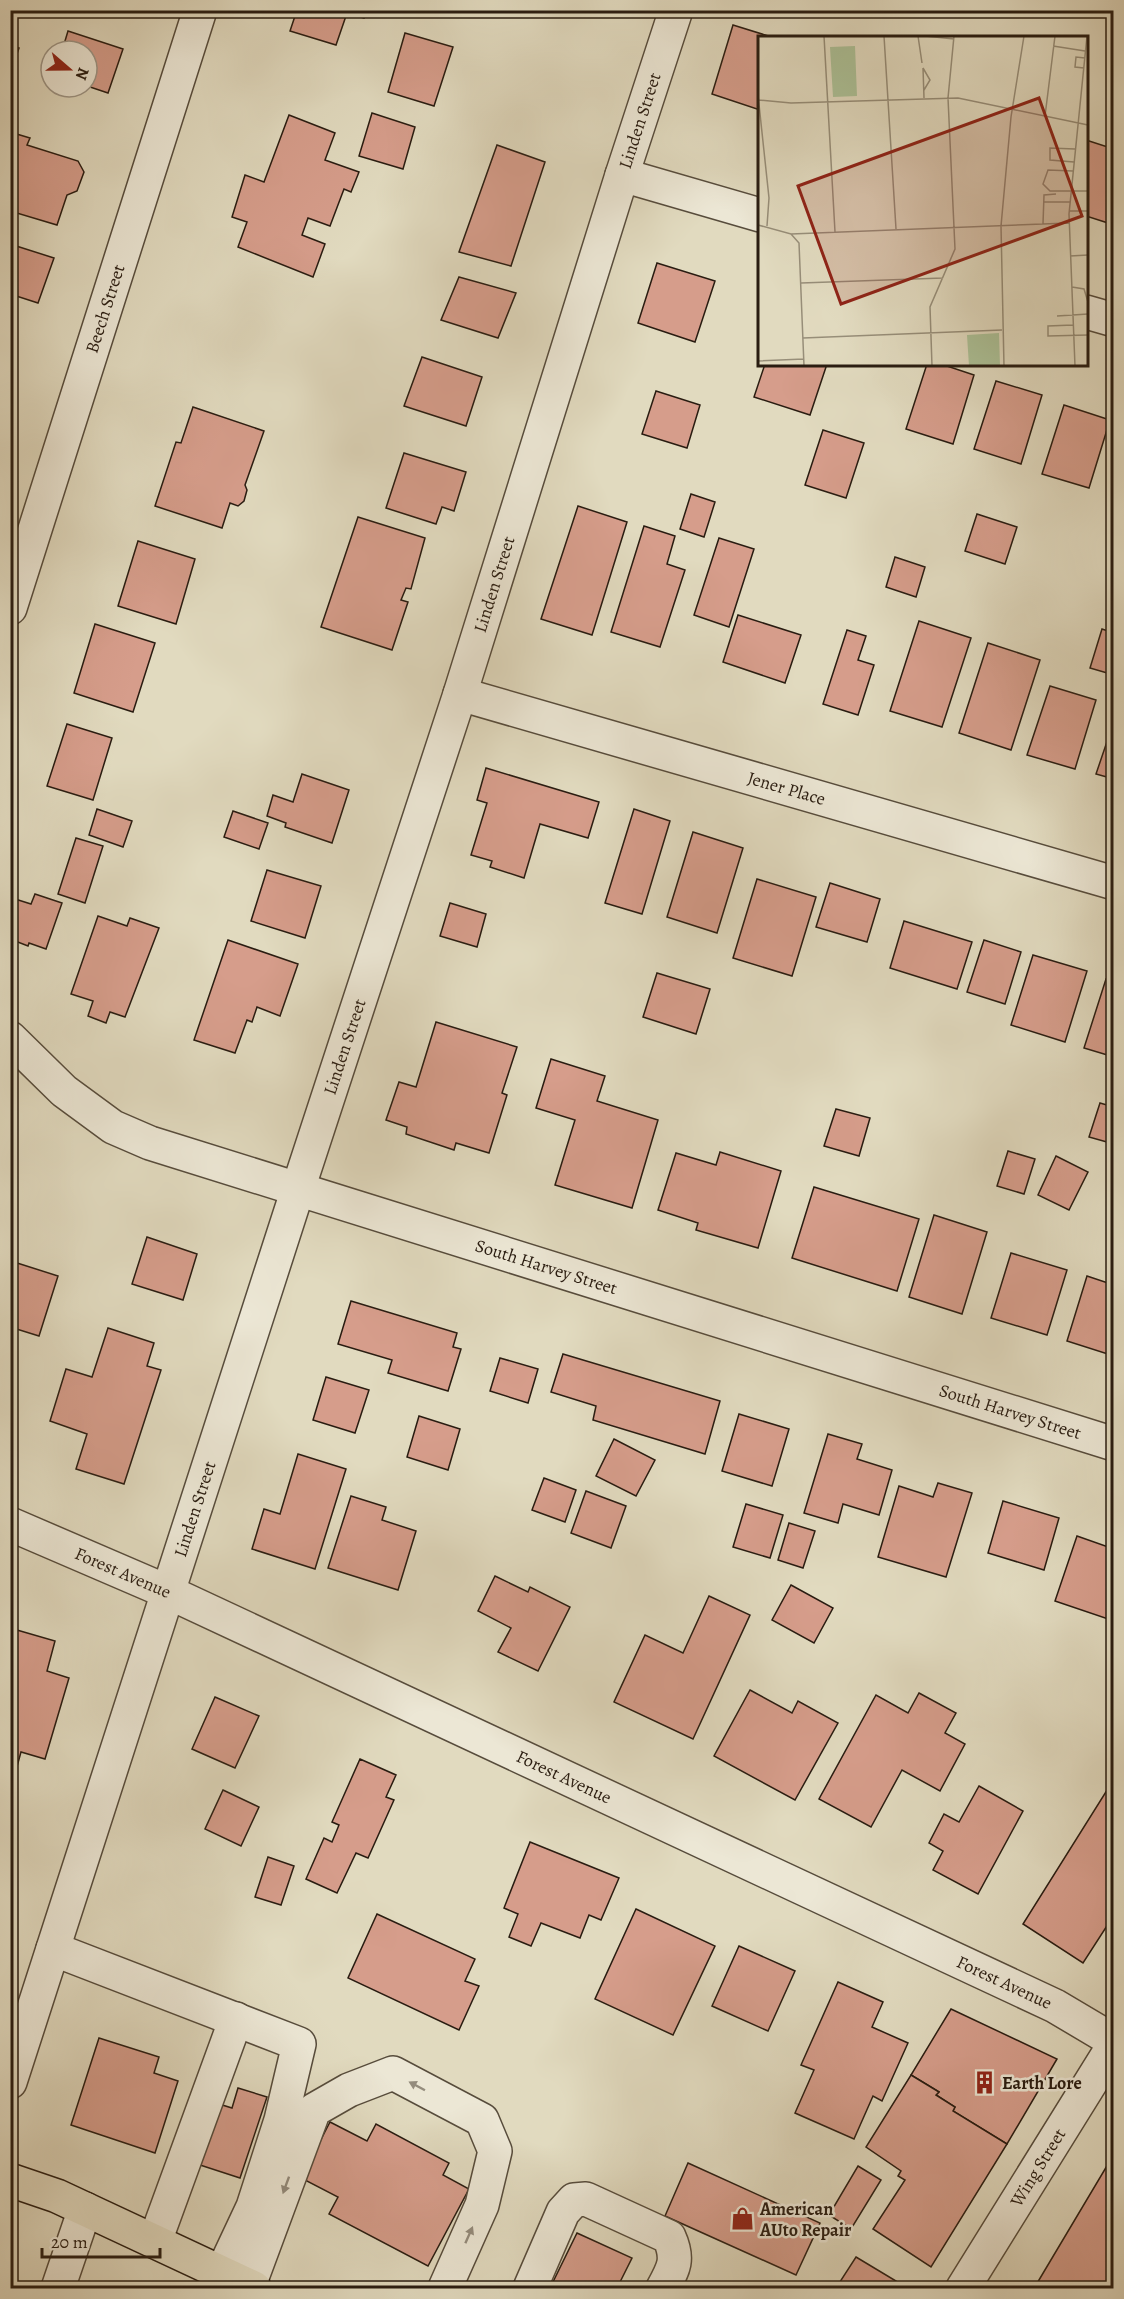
<svg xmlns="http://www.w3.org/2000/svg" width="1124" height="2299" font-family="Alegreya,serif">
  <rect width="100%" height="100%" fill="#e1dabf"/>
  <filter id="stains"><feTurbulence type="fractalNoise" baseFrequency=".00333" numOctaves="4"/><feColorMatrix values="0 0 0 0 .2 0 0 0 0 .09 0 0 0 0 .02 0 0 0 .5 -.17"/></filter>
  <radialGradient id="worn" r=".72"><stop offset=".6" stop-color="#630" stop-opacity="0"/><stop offset="1" stop-color="#630" stop-opacity=".3"/></radialGradient>
  <g fill="#d69d8b" stroke="#291c11" stroke-width="1.5">
    <path d="M297,10H366L364,18L347,13L336,45L290,31Z"/>
    <path d="M592,10H614L612,17Z"/>
    <path d="M733,25L775,38H760V110L712,94Z"/>
    <path d="M68,31L123,49L108,93L87,86V51H62Z"/>
    <path d="M405,33L453,47L434,106L388,92Z"/>
    <path d="M10,46L19,48L10,74Z"/>
    <path d="M372,113L415,127L403,169L359,156Z"/>
    <path d="M289,115L335,133L325,160L359,172L351,192L344,189L330,226L308,218L302,235L325,244L313,277L238,247L247,222L232,217L245,175L264,182Z"/>
    <path d="M10,132L30,138L27,145L78,161L84,172L77,191L67,195L57,225L10,211Z"/>
    <path d="M1086,140L1114,149V205L1108,223L1086,216Z"/>
    <path d="M497,145L545,162L511,266L459,252Z"/>
    <path d="M10,244L54,258L38,303L10,294Z"/>
    <path d="M657,263L715,281L695,342L638,323Z"/>
    <path d="M459,277L516,293L498,338L441,320Z"/>
    <path d="M422,357L482,377L466,426L404,406Z"/>
    <path d="M765,364H827L810,415L754,397Z"/>
    <path d="M927,364H941L974,375L953,444L906,429Z"/>
    <path d="M996,381L1042,395L1021,464L974,449Z"/>
    <path d="M656,391L700,405L687,448L642,434Z"/>
    <path d="M1064,405L1110,420L1089,488L1042,474Z"/>
    <path d="M193,407L264,431L245,485L247,490L244,501L238,506L230,503L222,528L155,506L176,442L181,443Z"/>
    <path d="M823,430L864,443L846,498L805,485Z"/>
    <path d="M404,453L466,472L454,511L442,507L436,524L386,508Z"/>
    <path d="M691,494L715,502L704,537L680,529Z"/>
    <path d="M578,506L627,522L592,635L541,619Z"/>
    <path d="M977,514L1017,527L1005,564L965,551Z"/>
    <path d="M358,517L425,538L411,589L406,588L401,600L408,602L392,650L321,627Z"/>
    <path d="M644,526L675,536L667,564L685,570L660,647L611,632Z"/>
    <path d="M719,538L754,549L729,627L694,615Z"/>
    <path d="M138,541L195,559L176,624L118,606Z"/>
    <path d="M895,557L925,567L916,597L886,587Z"/>
    <path d="M738,615L801,635L785,683L723,662Z"/>
    <path d="M919,621L971,638L942,727L890,711Z"/>
    <path d="M95,624L155,643L133,712L74,693Z"/>
    <path d="M1102,629L1114,633V675L1090,668Z"/>
    <path d="M847,630L866,636L858,660L874,665L858,715L823,704Z"/>
    <path d="M988,643L1040,660L1011,750L959,733Z"/>
    <path d="M1050,686L1096,700L1075,769L1027,755Z"/>
    <path d="M1114,721V779L1096,774Z"/>
    <path d="M67,724L112,738L93,800L47,786Z"/>
    <path d="M486,768L599,802L588,838L540,824L524,878L490,867L492,861L471,855L487,803L477,800Z"/>
    <path d="M302,774L349,790L332,843L285,827L286,823L267,816L273,795L293,802Z"/>
    <path d="M97,809L132,821L123,847L89,835Z"/>
    <path d="M634,809L670,821L642,914L605,903Z"/>
    <path d="M233,811L268,823L259,849L224,837Z"/>
    <path d="M693,832L743,848L717,933L667,917Z"/>
    <path d="M76,838L103,846L85,903L58,894Z"/>
    <path d="M267,870L321,886L305,938L251,921Z"/>
    <path d="M757,879L816,897L792,976L733,958Z"/>
    <path d="M830,883L880,899L867,942L816,927Z"/>
    <path d="M35,894L62,903L46,949L29,943L28,946L10,939L12,898L31,904Z"/>
    <path d="M450,903L486,914L477,947L440,936Z"/>
    <path d="M98,916L127,926L130,918L159,928L125,1017L110,1012L106,1023L88,1016L93,1001L71,994Z"/>
    <path d="M904,921L972,942L957,989L890,968Z"/>
    <path d="M228,940L298,964L280,1016L257,1007L252,1022L247,1020L235,1053L194,1040Z"/>
    <path d="M984,940L1021,952L1005,1004L967,992Z"/>
    <path d="M1033,955L1087,971L1065,1042L1011,1025Z"/>
    <path d="M657,973L710,989L696,1034L643,1017Z"/>
    <path d="M1106,979L1114,982V1057L1084,1048Z"/>
    <path d="M436,1022L517,1047L502,1093L507,1095L489,1153L456,1143L454,1150L406,1134L407,1127L386,1120L399,1082L416,1087Z"/>
    <path d="M551,1059L605,1076L597,1101L658,1120L632,1208L555,1185L575,1120L536,1108Z"/>
    <path d="M1100,1103L1114,1107V1144L1089,1137Z"/>
    <path d="M836,1109L870,1118L859,1156L824,1146Z"/>
    <path d="M1008,1151L1035,1159L1024,1194L997,1186Z"/>
    <path d="M720,1152L781,1171L758,1248L696,1230L698,1223L658,1210L676,1153L716,1165Z"/>
    <path d="M1056,1156L1088,1172L1069,1210L1038,1195Z"/>
    <path d="M814,1187L919,1219L897,1291L792,1258Z"/>
    <path d="M934,1215L987,1232L962,1314L909,1297Z"/>
    <path d="M147,1237L197,1254L183,1300L132,1284Z"/>
    <path d="M1011,1253L1067,1270L1047,1335L991,1318Z"/>
    <path d="M14,1262L58,1276L39,1336L10,1327V1271Z"/>
    <path d="M1087,1276L1114,1285V1356L1067,1341Z"/>
    <path d="M351,1301L457,1333L453,1347L461,1349L448,1391L388,1373L392,1360L338,1344Z"/>
    <path d="M108,1328L154,1343L147,1366L161,1370L124,1484L76,1469L87,1434L50,1421L66,1369L92,1377Z"/>
    <path d="M563,1354L720,1401L705,1454L593,1420L596,1406L551,1392Z"/>
    <path d="M500,1358L538,1369L528,1403L490,1391Z"/>
    <path d="M326,1377L369,1390L355,1433L313,1420Z"/>
    <path d="M739,1414L789,1429L772,1486L722,1471Z"/>
    <path d="M419,1416L460,1429L448,1470L407,1457Z"/>
    <path d="M828,1434L862,1444L857,1459L892,1470L879,1515L843,1504L838,1523L804,1513Z"/>
    <path d="M614,1439L655,1460L636,1496L596,1476Z"/>
    <path d="M298,1454L346,1469L315,1569L252,1549L264,1509L280,1514Z"/>
    <path d="M544,1478L576,1490L565,1522L532,1510Z"/>
    <path d="M938,1483L972,1493L946,1577L878,1557L899,1486L933,1497Z"/>
    <path d="M586,1491L626,1506L611,1548L571,1533Z"/>
    <path d="M351,1496L386,1507L382,1520L416,1531L398,1590L328,1568Z"/>
    <path d="M1003,1501L1059,1518L1044,1570L988,1553Z"/>
    <path d="M746,1504L783,1515L770,1558L733,1547Z"/>
    <path d="M789,1523L815,1531L803,1568L778,1560Z"/>
    <path d="M1077,1536L1114,1549V1621L1055,1601Z"/>
    <path d="M495,1576L528,1592L530,1587L570,1607L538,1671L498,1652L511,1628L478,1611Z"/>
    <path d="M791,1585L833,1608L814,1643L772,1620Z"/>
    <path d="M709,1596L750,1615L693,1739L614,1702L645,1635L683,1653Z"/>
    <path d="M10,1628L55,1641L47,1671L69,1678L45,1759L21,1752L13,1781L10,1780Z"/>
    <path d="M750,1690L792,1713L798,1701L838,1723L795,1800L714,1756Z"/>
    <path d="M919,1693L956,1713L945,1733L965,1744L940,1791L902,1770L871,1827L819,1799L876,1695L908,1713Z"/>
    <path d="M215,1697L259,1716L235,1768L192,1749Z"/>
    <path d="M360,1759L396,1775L386,1797L394,1800L368,1858L356,1853L337,1893L306,1879L324,1838L332,1842L339,1825L332,1822Z"/>
    <path d="M1114,1779V1915L1083,1963L1023,1924Z"/>
    <path d="M979,1786L1023,1811L978,1894L933,1870L943,1851L929,1843L944,1814L959,1822Z"/>
    <path d="M223,1790L259,1807L241,1846L205,1829Z"/>
    <path d="M530,1842L619,1878L601,1920L589,1915L580,1938L541,1923L531,1946L509,1937L518,1914L504,1908Z"/>
    <path d="M268,1857L294,1866L281,1905L255,1897Z"/>
    <path d="M636,1909L715,1946L673,2035L595,1999Z"/>
    <path d="M377,1914L475,1959L465,1981L479,1986L459,2030L348,1978Z"/>
    <path d="M739,1946L795,1971L768,2031L712,2006Z"/>
    <path d="M838,1982L883,2002L872,2027L908,2043L882,2101L873,2096L854,2139L795,2113L814,2070L801,2065Z"/>
    <path d="M951,2009L1057,2059L1007,2144L953,2111L955,2107L936,2095L939,2092L911,2075Z"/>
    <path d="M99,2038L159,2057L154,2073L178,2081L155,2153L71,2125Z"/>
    <path d="M911,2075L939,2092L936,2095L955,2107L953,2111L1007,2144L931,2267L873,2229L905,2180L898,2176L901,2171L866,2147Z"/>
    <path d="M238,2088L267,2097L240,2178L200,2165L219,2104L232,2108Z"/>
    <path d="M330,2122L367,2141L376,2124L449,2163L443,2175L469,2189L428,2266L329,2214L338,2197L301,2178Z"/>
    <path d="M1114,2154V2288H1043L1036,2285Z"/>
    <path d="M688,2163L820,2223L796,2275L665,2216Z"/>
    <path d="M858,2166L881,2180L851,2229L829,2215Z"/>
    <path d="M577,2233L632,2258L617,2288H550Z"/>
    <path d="M856,2257L896,2281L891,2288H836Z"/>
  </g>
  <g fill="none" stroke-linecap="round" stroke-linejoin="round">
    <defs>
      <g id="minor">
        <path d="M622,175L760,215"/>
        <path d="M1086,312L1114,320"/>
        <path id="s1" d="M10,608L200,10"/>
        <path id="s2" d="M460,694L1114,883"/>
        <path id="s3" d="M10,1038L64,1091L113,1127L150,1143L1114,1444"/>
        <path id="s4" d="M10,1524L168,1592L1055,2006L1114,2041"/>
        <path d="M53,1949L299,2044L281,2120L253,2207L222,2273"/>
        <path id="s5" d="M10,2082L298,1189L460,694L622,175L676,10"/>
        <path d="M155,2241L236,2019"/>
        <path d="M58,2288L85,2209"/>
        <path d="M248,2288L314,2110L349,2090L393,2073L482,2120L495,2151L482,2205L445,2288"/>
        <path d="M530,2288L563,2212L574,2200L586,2199L669,2237C679,2259 674,2268 663,2288"/>
        <path id="s6" d="M963,2288L1114,2045"/>
      </g>
      <path id="major" d="M10,2180L57,2196L254,2288"/>
    </defs>
    <use href="#minor" stroke="#574c3c" stroke-width="36"/>
    <use href="#major" stroke="#291c11" stroke-width="36"/>
    <use href="#minor" stroke="#ece7d5" stroke-width="33"/>
    <use href="#major" stroke="#e1dabf" stroke-width="33"/>
  </g>
  <defs><path id="oneway-solid" d="M-6-.8H1V-3.2L6.5 0L1 3.2V.8H-6Z" transform="scale(1.5)"/></defs>
  <g fill="#948c7d">
    <use href="#oneway-solid" transform="translate(417 2086) rotate(-152)"/>
    <use href="#oneway-solid" transform="translate(286 2185) rotate(110)"/>
    <use href="#oneway-solid" transform="translate(469 2235) rotate(-66)"/>
  </g>
  <defs>
    <symbol id="building-bare" viewBox="-9 -9 18 18"><path d="M-4-6H4V6H1V3H-1V6H-4ZM-2.5-4.3h1.7v1.8h-1.7ZM.8-4.3h1.7v1.8H.8ZM-2.5-1h1.7V.8h-1.7ZM.8-1h1.7V.8H.8Z" fill="#8f2418" stroke="#ece7d5" stroke-width="2.5" paint-order="stroke"/></symbol>
    <symbol id="shop-bare" viewBox="-9 -9 18 18"><path d="M-5-2.5h2.3a2.7 3.5 0 0 1 5.4 0H5L5.5 6h-11ZM-1.5-2.5h3a1.5 2.3 0 0 0-3 0Z" fill="#8f2418" stroke="#ece7d5" stroke-width="2.5" paint-order="stroke"/></symbol>
  </defs>
  <g fill-rule="evenodd">
    <use href="#building-bare" x="968" y="2066" width="33" height="33"/>
    <use href="#shop-bare" x="726" y="2202" width="33" height="33"/>
  </g>
  <g text-anchor="middle" stroke-width="5" stroke-linejoin="round" paint-order="stroke">
    <g font-size="18" fill="#291c11" stroke="#ece7d5">
      <text dy="6" stroke="none"><textPath href="#s5" startOffset="2060">Linden Street</textPath></text>
      <text dy="6" stroke="none"><textPath href="#s1" startOffset="314">Beech Street</textPath></text>
      <text dy="6" stroke="none"><textPath href="#s5" startOffset="1574">Linden Street</textPath></text>
      <text dy="6" stroke="none"><textPath href="#s2" startOffset="340">Jener Place</textPath></text>
      <text dy="6" stroke="none"><textPath href="#s5" startOffset="1088">Linden Street</textPath></text>
      <text dy="6" stroke="none"><textPath href="#s3" startOffset="592">South Harvey Street</textPath></text>
      <text dy="6" stroke="none"><textPath href="#s3" startOffset="1078">South Harvey Street</textPath></text>
      <text dy="6" stroke="none"><textPath href="#s5" startOffset="602">Linden Street</textPath></text>
      <text dy="6" stroke="none"><textPath href="#s4" startOffset="123">Forest Avenue</textPath></text>
      <text dy="6" stroke="none"><textPath href="#s4" startOffset="609">Forest Avenue</textPath></text>
      <text dy="6" stroke="none"><textPath href="#s4" startOffset="1095">Forest Avenue</textPath></text>
      <text dy="6" stroke="none"><textPath href="#s6" startOffset="142">Wing Street</textPath></text>
    </g>
    <g font-size="18" font-weight="bold" fill="#291c11" stroke="#ece7d5" text-anchor="start">
      <text x="1002" y="2089">Earth Lore</text>
      <text x="760" y="2215">American<tspan x="760" dy="21">AUto Repair</tspan></text>
    </g>
  </g>
  <g transform="translate(758 36)">
    <rect width="330" height="330" fill="#e1dabf"/>
    <path d="M97,10L99,60L75,61L72,11ZM241,297L242,330H211L209,299Z" fill="#acc197"/>
    <path fill="none" stroke="#978e79" stroke-width="1.5" d="M66,0L77,196M126,0L138,193M160,0L164,27M167,0L196,3M295,10L327,15M165,32L166,62M165,32L172,44L166,54M326,32L317,31L318,21L327,22M0,59L11,162L9,190M0,64L33,67L200,62L330,89M287,80L297,0M316,126L292,124V112L317,113M315,135L290,134L285,148L292,155H330M286,166H312M311,175H330M285,188L286,159L298,158M0,189L33,198L311,187M33,198L41,207L46,330M312,220L330,219M43,247L185,242M314,251L326,253L330,266M299,280L330,278M315,289L290,290V300L330,299M45,302L244,294M0,325L46,323M174,330L172,271L197,213L190,62L196,0M246,330L243,190L253,81L266,0M317,330L311,178L329,0"/>
    <path fill="#8f2418" fill-opacity="0.15" stroke="#8f2418" stroke-width="3" d="M281,62L324,180L83,268L40,150Z"/>
    <rect width="330" height="330" fill="none" stroke="#291c11" stroke-width="3"/>
  </g>
  <rect width="1124" height="2299" fill="none" stroke="#e1dabf" stroke-width="36"/>
  <rect x="12" y="12" width="1100" height="2275" fill="none" stroke="#291c11" stroke-width="3"/>
  <rect x="18" y="18" width="1088" height="2263" fill="none" stroke="#291c11" stroke-width="1.5"/>
  <g transform="translate(69 69) rotate(110)"><circle r="28" fill="#ece7d5" stroke="#9e9687" stroke-width="1.5"/>
  <path d="M0-4.5L10 22L0 15L-10 22Z" fill="#8f2418"/>
  <text y="-9" font-size="16" font-weight="bold" text-anchor="middle" fill="#291c11">N</text>
  </g>
  <path d="M42 2248v9h118v-9" fill="none" stroke="#291c11" stroke-width="3"/>
  <text x="51" y="2248" font-size="18" fill="#291c11" stroke="#ece7d5" stroke-width="4.5" paint-order="stroke">20 m</text>
  <rect width="100%" height="100%" filter="url(#stains)"/>
  <rect width="100%" height="100%" fill="url(#worn)"/>
</svg>
